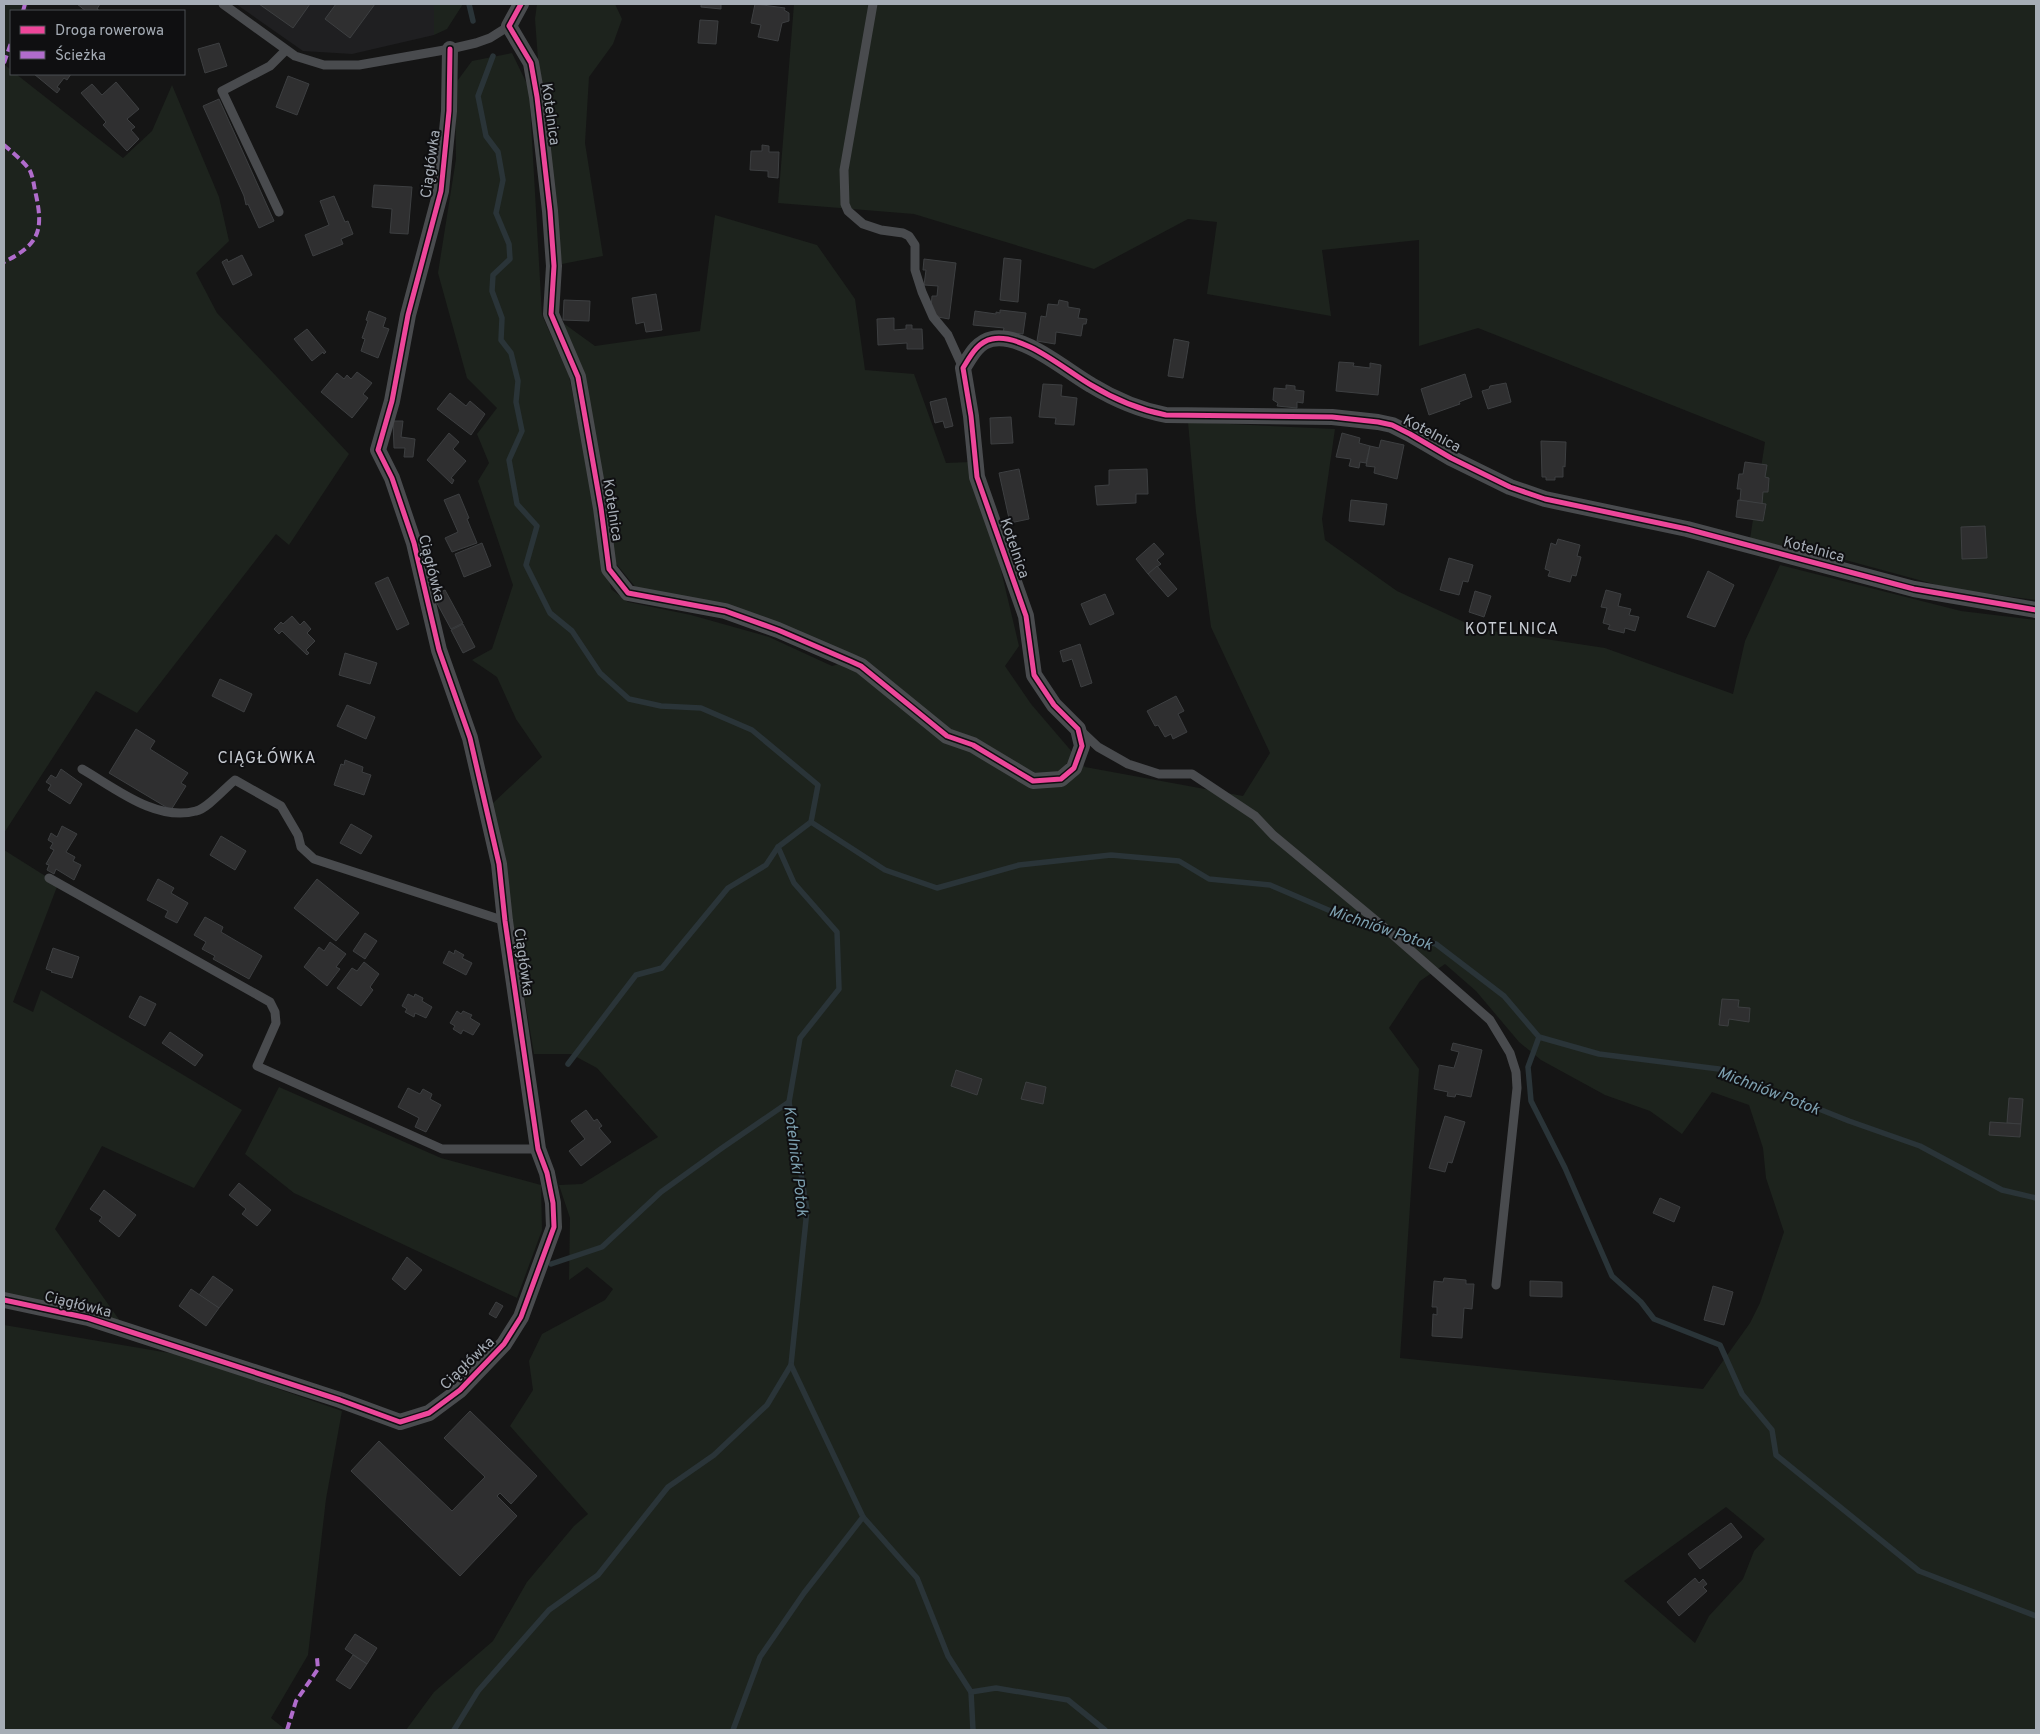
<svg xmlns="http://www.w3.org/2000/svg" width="2040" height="1734" font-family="Overpass,sans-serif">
  <rect width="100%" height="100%" fill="#151515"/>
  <path fill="#1f1f21" d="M236,4H434V35L352,54L303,51Z"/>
  <g fill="#1d231d" fill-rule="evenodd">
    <path d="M4,4H28L27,11H11V51L5,65L11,70V74H16L123,158L152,131L172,85L219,197L229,241L196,273L217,313L349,454L289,545L276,534L137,713L96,691L4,833Z"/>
    <path d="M434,4H463L447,29L434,35Z"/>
    <path d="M537,4H615L622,19L613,44L589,77L585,143L603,256L562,264L543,126L535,19Z"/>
    <path d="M794,4H2036V600L1952,589L1827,555L1750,539L1765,442L1478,328L1419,346V240L1322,250L1331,316L1207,294L1217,222L1188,219L1094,269L914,214L778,203Z"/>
    <path d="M512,53L529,88L542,315L569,376L611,589L628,602L691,615L769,637L832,666L849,661L637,589L613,560L559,320L595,346L700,331L715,215L817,245L855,299L865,370L914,374L946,463L970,462L999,562L1019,646L1005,666L1031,704L1085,767L1243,796L1270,753L1211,627L1196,512L1188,422L1335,429L1322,519L1325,540L1397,591L1479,629L1605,648L1733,694L1745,641L1780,565L1961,611L2036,620V1730H406L434,1692L493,1641L527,1582L574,1526L588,1514L510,1426L533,1390L529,1361L542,1334L605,1300L613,1289L587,1267L569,1280L570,1218L559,1185L582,1184L658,1137L597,1068L571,1054H534L492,804L542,757L516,719L497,677L472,660L492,649L513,585L478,481L489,463L477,434L497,408L467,378L438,273L456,159L455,84L472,61ZM1445,964L1476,991L1519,1042L1541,1060L1605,1095L1650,1111L1682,1134L1712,1092L1749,1105L1763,1148L1766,1178L1784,1232L1760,1303L1750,1323L1703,1389L1400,1358L1419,1069L1389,1028L1420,981ZM1726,1507L1765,1539L1754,1551L1743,1579L1709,1616L1695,1643L1624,1581Z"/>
    <path d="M4,850L58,884L13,1002L33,1012L41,990L242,1110L194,1188L102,1146L55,1229L120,1321L4,1294Z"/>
    <path d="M279,1087L441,1158L541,1185L542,1230L517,1298L294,1193L245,1154Z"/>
    <path d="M4,1325L181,1355L342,1411L326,1499L308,1655L271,1718L286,1730H4Z"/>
  </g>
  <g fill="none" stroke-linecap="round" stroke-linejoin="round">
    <g stroke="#2a3438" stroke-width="5.5">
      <path d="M469,4L473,21"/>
      <path d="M493,56L478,96L486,136L498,152L503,180L496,213L509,244L510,259L493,275L492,291L502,318L501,340L511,353L518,381L516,402L522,431L509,460L517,504L537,526L526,565L550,613L572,631L600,673L629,699L661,706L701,708L752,730L818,785L811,822L778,847L794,883L837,932L839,989L800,1038L789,1102L807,1210L791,1365L863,1517L917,1578L948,1656L971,1692L973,1730"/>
      <path d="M811,822L885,870L937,888L1019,865L1111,855L1179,861L1209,879L1270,885L1361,924L1384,930"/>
      <path d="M1393,933L1436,944L1504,996L1539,1037L1599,1054L1719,1069L1849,1121L1920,1146L2002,1190L2036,1198"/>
      <path d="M1539,1037L1528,1067L1531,1101L1565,1168L1612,1276L1641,1302L1654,1319L1720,1345L1742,1394L1772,1430L1776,1455L1919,1571L2036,1616"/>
      <path d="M568,1064L636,975L662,968L728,888L766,865L778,847"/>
      <path d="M551,1264L602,1247L661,1192L722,1148L789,1102"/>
      <path d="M971,1692L996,1688L1068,1700L1105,1730"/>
      <path d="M454,1730L478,1691L549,1610L598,1575L668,1487L714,1455L767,1405L791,1365"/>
      <path d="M733,1730L760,1657L804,1593L863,1517"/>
    </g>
  </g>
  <g fill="#2f2f30" stroke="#3d3f41">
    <path d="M77,4H100L97,9L100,11H86Z"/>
    <path d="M259,4H310L293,28Z"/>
    <path d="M336,4H375L350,38L325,19Z"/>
    <path d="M701,4H721V9L701,7Z"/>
    <path d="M755,4L785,8L784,10L789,13V21L782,23L778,41L758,37L761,25L751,23Z"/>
    <path d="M700,20L718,21L716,44L698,43Z"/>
    <path d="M219,43L227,66L205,73L198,49Z"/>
    <path d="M34,74H71L67,80L64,78L57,87L60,89L57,93Z"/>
    <path d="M288,76L309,84L297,115L276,107Z"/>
    <path d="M116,82L139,109L127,119L135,127L131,130L139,139L127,151L103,125L106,122L81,93L92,84L102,95Z"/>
    <path d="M219,99L274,221L259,228L248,204L246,205L244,196L203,106Z"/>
    <path d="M762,145L769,146V152H779L778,178L768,177V171L750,170L751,151H762Z"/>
    <path d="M374,185L412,187L408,234L390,233L392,209L372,207Z"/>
    <path d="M334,196L345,222L348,221L353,234L341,239L343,244L313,256L305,235L329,225L320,201Z"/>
    <path d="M242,255L252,275L233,285L222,262L227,259L228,262Z"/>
    <path d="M1004,258L1021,260L1018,302L1000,300Z"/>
    <path d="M924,259L956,263L949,319L938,317L931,308L932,296H937L938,286L924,285L926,270H923Z"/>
    <path d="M656,294L662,330L646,332L644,322L636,324L632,298Z"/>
    <path d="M564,300L590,301L589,321L563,320Z"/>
    <path d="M1059,300L1068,302V307L1080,309L1078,318L1087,319L1086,324H1083L1081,336L1056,332L1055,344L1037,341L1041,316L1046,317L1048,304L1058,305Z"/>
    <path d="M1000,310L1026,313L1023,334L1003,332L1004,328L973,325L975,311L996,314V312L1000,313Z"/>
    <path d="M369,311L386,318L383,327L389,329L378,358L361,351L365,339L362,338L368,321L366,320Z"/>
    <path d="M894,318V330L906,329V325H912V329H922L923,349H907V343L878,345L877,319Z"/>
    <path d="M307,329L326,352L324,354L323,352L312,361L294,339Z"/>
    <path d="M1174,339L1189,342L1183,378L1168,376Z"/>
    <path d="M1339,362L1354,363L1353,366L1370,368V363L1381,365L1378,395L1336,391Z"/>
    <path d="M357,372L372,383L363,394L368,398L352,418L321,392L337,373L344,379L347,375L351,379Z"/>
    <path d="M1465,374L1472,397L1459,402L1460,404L1429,415L1421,389Z"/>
    <path d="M1506,383L1511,402L1488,409L1482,391L1489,389L1490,386Z"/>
    <path d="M1043,384L1062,385L1061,396L1077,398L1074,425L1055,424L1056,418L1039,417Z"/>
    <path d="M1286,385L1295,386V390L1304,391L1303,403L1297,402V408L1277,406L1278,403L1273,400L1274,388L1286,389Z"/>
    <path d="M450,393L466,406L470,401L485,414L471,435L437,409Z"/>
    <path d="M946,398L953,426L945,428L943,421L935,423L930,402Z"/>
    <path d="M1011,417L1013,443L991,444L990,418Z"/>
    <path d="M393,421H403L401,437L415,439L413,457H404L405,448H394Z"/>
    <path d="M449,433L459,442L453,449L466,461L451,478L454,480L452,484L427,460Z"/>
    <path d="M1342,433L1360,438L1359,443L1370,446L1366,463L1360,462L1359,468L1349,466L1351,459L1336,457Z"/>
    <path d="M1381,440L1404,445L1397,479L1374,473L1375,467L1366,466L1370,446L1379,448Z"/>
    <path d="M1541,441L1566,442L1565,467L1563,466V477H1555V480H1546V477H1542Z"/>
    <path d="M1745,462L1767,465L1765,477L1769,478L1768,492H1763L1762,504L1740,500L1741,489H1737L1739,474H1743Z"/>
    <path d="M1019,469L1029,519L1010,523L999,473Z"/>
    <path d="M1147,469L1148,494H1136V503L1097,505L1095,486L1109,485V470Z"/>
    <path d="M459,494L469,518L467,519L477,543L452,552L445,538L458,532L444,500Z"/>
    <path d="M1351,500L1387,504L1384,525L1349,521Z"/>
    <path d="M1738,500L1766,504L1763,521L1736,517Z"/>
    <path d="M1985,526L1987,558L1962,559L1961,527Z"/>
    <path d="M1558,539L1580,545L1577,556L1581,557L1576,576L1572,575L1570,582L1548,576L1550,571L1545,569L1551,543L1556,545Z"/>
    <path d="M482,543L491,566L464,577L455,554Z"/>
    <path d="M1154,543L1164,554L1157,560L1161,564L1148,574L1136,559Z"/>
    <path d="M1449,558L1473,565L1468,582L1463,581L1459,595L1440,590Z"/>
    <path d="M1157,566L1177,589L1168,597L1148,574Z"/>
    <path d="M1708,571L1734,585L1715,627L1687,617Z"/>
    <path d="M388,577L409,624L397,630L375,583Z"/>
    <path d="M445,590L463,623L451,629L433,596Z"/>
    <path d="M1606,590L1621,594L1618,606L1631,609L1629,615L1639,617L1635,631L1625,628L1624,633L1608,629L1610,625L1603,623L1607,608L1601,607Z"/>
    <path d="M1475,591L1491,596L1484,617L1469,612Z"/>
    <path d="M1105,594L1114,614L1090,625L1081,604Z"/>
    <path d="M292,616L300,625L304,621L311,629L307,633L315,641L306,650L309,653L307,655L282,631L279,634L274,629L281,622L283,624Z"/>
    <path d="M463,624L475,647L463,653L451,630Z"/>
    <path d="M1080,644L1092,683L1081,687L1072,659L1063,662L1060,651Z"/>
    <path d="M345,653L377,663L370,684L339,675Z"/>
    <path d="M220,679L252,694L244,712L212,696Z"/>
    <path d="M1176,696L1184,711L1178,714L1187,732L1173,739L1171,734L1165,737L1158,725L1155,726L1147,711Z"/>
    <path d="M347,705L375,717L366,739L337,726Z"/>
    <path d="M136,729L155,741L150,749L188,773L181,783L186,786L171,810L109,773Z"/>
    <path d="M345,760L363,767L362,772L371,775L364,795L334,785L341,764L344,765Z"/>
    <path d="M61,769L82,784L70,804L48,790L51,785L46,782L51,775L56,778Z"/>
    <path d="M351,824L372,836L361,854L340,843Z"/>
    <path d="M62,826L77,834L66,852L75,857L73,861L81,865L74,880L56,869L54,874L47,870L49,865L46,864L54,850L50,848L53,843L48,840L51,833L57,837Z"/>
    <path d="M221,836L246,851L235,870L210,855Z"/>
    <path d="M158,879L174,888L171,893L188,903L177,923L165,917L168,911L147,900Z"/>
    <path d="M317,879L359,913L336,941L294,908Z"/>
    <path d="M205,917L223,927L221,932L262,956L249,979L213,959L215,956L202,949L206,942L194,935Z"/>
    <path d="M365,933L377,941L365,959L353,951Z"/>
    <path d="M330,942L346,954L336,967L340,969L327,986L304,967L319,947L324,951Z"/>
    <path d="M53,948L79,957L72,978L51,972L52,971L46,969Z"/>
    <path d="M455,950L464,955L462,958L472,963L466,975L443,963L449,951L454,954Z"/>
    <path d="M364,962L379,974L370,987L373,990L361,1006L337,988L352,968L357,971Z"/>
    <path d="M408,994L414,997L415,994L423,998L422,1001L432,1007L426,1018L415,1013L414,1017L405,1012L407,1009L402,1006Z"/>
    <path d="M140,996L156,1004L145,1026L129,1017Z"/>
    <path d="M1722,999L1739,1000L1738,1007L1750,1008L1749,1022L1729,1019L1728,1026L1719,1025Z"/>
    <path d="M457,1011L461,1014L463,1011L472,1015L470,1018L480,1024L473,1035L463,1030L461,1034L453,1029L455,1026L450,1023Z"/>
    <path d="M170,1032L203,1055L195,1066L162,1043Z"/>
    <path d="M1453,1043L1482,1050L1471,1097L1456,1094L1455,1097L1447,1096L1448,1092L1434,1089L1439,1065L1454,1068L1459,1052L1451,1050Z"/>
    <path d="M956,1070L982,1079L977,1095L951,1086Z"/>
    <path d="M1026,1082L1046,1087L1043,1104L1021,1099Z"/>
    <path d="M408,1088L420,1094L423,1089L432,1094L430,1099L441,1105L426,1132L415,1127L419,1118L398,1107Z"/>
    <path d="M2009,1098L2023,1099L2021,1124L2007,1123Z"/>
    <path d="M586,1110L594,1121L597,1119L602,1126L599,1128L611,1142L581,1166L569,1151L585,1139L571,1121Z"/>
    <path d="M1445,1116L1465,1122L1452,1163L1448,1162L1445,1172L1429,1168Z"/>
    <path d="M1990,1122L2021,1124L2020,1137L1989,1135Z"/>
    <path d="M239,1183L271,1210L257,1226L242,1214L246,1209L229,1195Z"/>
    <path d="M104,1190L136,1215L119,1237L99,1221L102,1217L90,1209Z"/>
    <path d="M1660,1198L1680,1207L1674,1222L1653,1213Z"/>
    <path d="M407,1257L422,1270L405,1290L392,1279Z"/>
    <path d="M213,1276L233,1290L219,1308L199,1295Z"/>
    <path d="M1444,1278L1466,1280V1284H1474L1472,1309L1464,1308L1462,1338L1432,1336L1433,1314L1437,1315V1307H1432L1434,1281L1443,1282Z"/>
    <path d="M1530,1281L1562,1282V1297L1530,1296Z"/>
    <path d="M1713,1286L1733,1292L1724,1325L1704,1320Z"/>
    <path d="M191,1289L219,1308L206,1326L179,1306Z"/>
    <path d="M496,1302L503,1306L496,1318L489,1314Z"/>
    <path d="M470,1411L537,1476L511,1504L500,1493L497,1496L517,1516L460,1576L351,1471L379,1441L452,1511L485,1477L444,1438Z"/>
    <path d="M1731,1523L1742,1537L1700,1569L1688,1554Z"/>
    <path d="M1695,1578L1699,1583L1703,1579L1707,1584L1703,1587L1707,1591L1679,1616L1667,1602Z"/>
    <path d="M355,1634L377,1648L367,1664L345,1649Z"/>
    <path d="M353,1655L367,1664L350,1689L336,1680Z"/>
  </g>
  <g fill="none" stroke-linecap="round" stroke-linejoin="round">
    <g stroke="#494b4e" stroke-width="9">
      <path d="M223,4L295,56L324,65H359L450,49L476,43L490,38L509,26"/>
      <path d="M873,4L844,170L845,204L848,211L863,224L881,230L903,233L909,236L915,245V270L922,292L933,317L948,335L963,368"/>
      <path d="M279,212L222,91L270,66L286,50"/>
      <path d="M1081,731L1098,747L1128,764L1159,774H1192L1255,816L1273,835L1392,934L1490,1020L1510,1053L1516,1072L1517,1088L1496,1285"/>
      <path d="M82,769C115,788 156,822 196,811C207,809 226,787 235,780L281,806L298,835L301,847L314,859L505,921"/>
      <path d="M49,878L270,1002L275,1012L276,1023L257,1066L442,1149H538"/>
    </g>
    <g stroke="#494b4e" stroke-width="16">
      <path d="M521,4L509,26L531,63L537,97L550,211L554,266L551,314L578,377L601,508L609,569L628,593L725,611L778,630L850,661L861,666L947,736L973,745L1033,781L1061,779L1074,768L1082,746L1078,729L1054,705L1034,675L1026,616L977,477L971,416L963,368C970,357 977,342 992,339C1023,333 1065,370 1091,385C1114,399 1140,410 1166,415L1332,417L1378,422L1392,425L1410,434L1451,458L1510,487L1545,499L1687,529L1914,589L2036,610"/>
      <path d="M4,1300L88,1318L340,1400L400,1422L429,1413L460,1390L504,1344L521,1317L554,1227L553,1203L547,1173L538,1149L505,921L499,864L470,738L439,650L414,543L392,478L378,450L392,401L408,315L441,191L449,111L450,49"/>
    </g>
    <g stroke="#b06ccc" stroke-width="4" stroke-dasharray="8 4" stroke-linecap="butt">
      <path d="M23,11L25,4"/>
      <path d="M4,63L11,43"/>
      <path d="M4,145C12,152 22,160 29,169C33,175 34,187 36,195C44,232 38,245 4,262"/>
      <path d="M287,1730L296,1701L318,1669L317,1658"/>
    </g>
    <defs>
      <g id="cycleway">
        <path d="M521,4L509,26L531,63L537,97L550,211L554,266L551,314L578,377L601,508L609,569L628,593L725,611L778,630L850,661L861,666L947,736L973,745L1033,781L1061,779L1074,768L1082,746L1078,729L1054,705L1034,675L1026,616L977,477L971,416L963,368C970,357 977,342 992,339C1023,333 1065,370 1091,385C1114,399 1140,410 1166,415L1332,417L1378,422L1392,425L1410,434L1451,458L1510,487L1545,499L1687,529L1914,589L2036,610"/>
        <path d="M4,1300L88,1318L340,1400L400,1422L429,1413L460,1390L504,1344L521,1317L554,1227L553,1203L547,1173L538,1149L505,921L499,864L470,738L439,650L414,543L392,478L378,450L392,401L408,315L441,191L449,111L450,49"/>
      </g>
    </defs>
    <use href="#cycleway" stroke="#0f0f11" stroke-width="8"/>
    <use href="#cycleway" stroke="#ed469a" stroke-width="5"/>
  </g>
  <g text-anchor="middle" stroke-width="4" stroke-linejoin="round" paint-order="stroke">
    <g font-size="15" fill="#a6adb6" stroke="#0f0f11">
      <text transform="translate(551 114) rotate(82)" y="5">Kotelnica</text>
      <text transform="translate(430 164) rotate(-82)" y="5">Ciągłówka</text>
      <text transform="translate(1432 433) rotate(28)" y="5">Kotelnica</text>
      <text transform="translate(613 510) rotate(81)" y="5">Kotelnica</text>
      <text transform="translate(1015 548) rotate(71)" y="5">Kotelnica</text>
      <text transform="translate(1814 549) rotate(15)" y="5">Kotelnica</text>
      <text transform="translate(432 568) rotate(76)" y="5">Ciągłówka</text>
      <text transform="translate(524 962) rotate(82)" y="5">Ciągłówka</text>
      <text transform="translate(78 1304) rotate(14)" y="5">Ciągłówka</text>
      <text transform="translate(467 1363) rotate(-44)" y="5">Ciągłówka</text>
    </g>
    <g font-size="16" letter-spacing="1" fill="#c7cbd2" stroke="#0f0f11">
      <text x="1512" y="634">KOTELNICA</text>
      <text x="267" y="763">CIĄGŁÓWKA</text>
    </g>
    <g font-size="16" font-style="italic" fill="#7da0b0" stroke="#0f0f11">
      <text transform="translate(1381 927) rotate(19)" y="6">Michniów Potok</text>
      <text transform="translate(1769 1090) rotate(21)" y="6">Michniów Potok</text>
      <text transform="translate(797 1161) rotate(83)" y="6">Kotelnicki Potok</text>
    </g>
  </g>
  <rect width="2040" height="1734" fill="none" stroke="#a6adb6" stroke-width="10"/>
  <rect x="10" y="10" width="175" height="65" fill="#0f0f11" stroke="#4b4e53"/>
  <rect x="20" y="26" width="25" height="8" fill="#ed469a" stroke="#4b4e53"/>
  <text x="55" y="35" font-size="15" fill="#a6adb6">Droga rowerowa</text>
  <rect x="20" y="51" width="25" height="8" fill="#b06ccc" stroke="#4b4e53"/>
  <text x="55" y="60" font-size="15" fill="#a6adb6">Ścieżka</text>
</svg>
